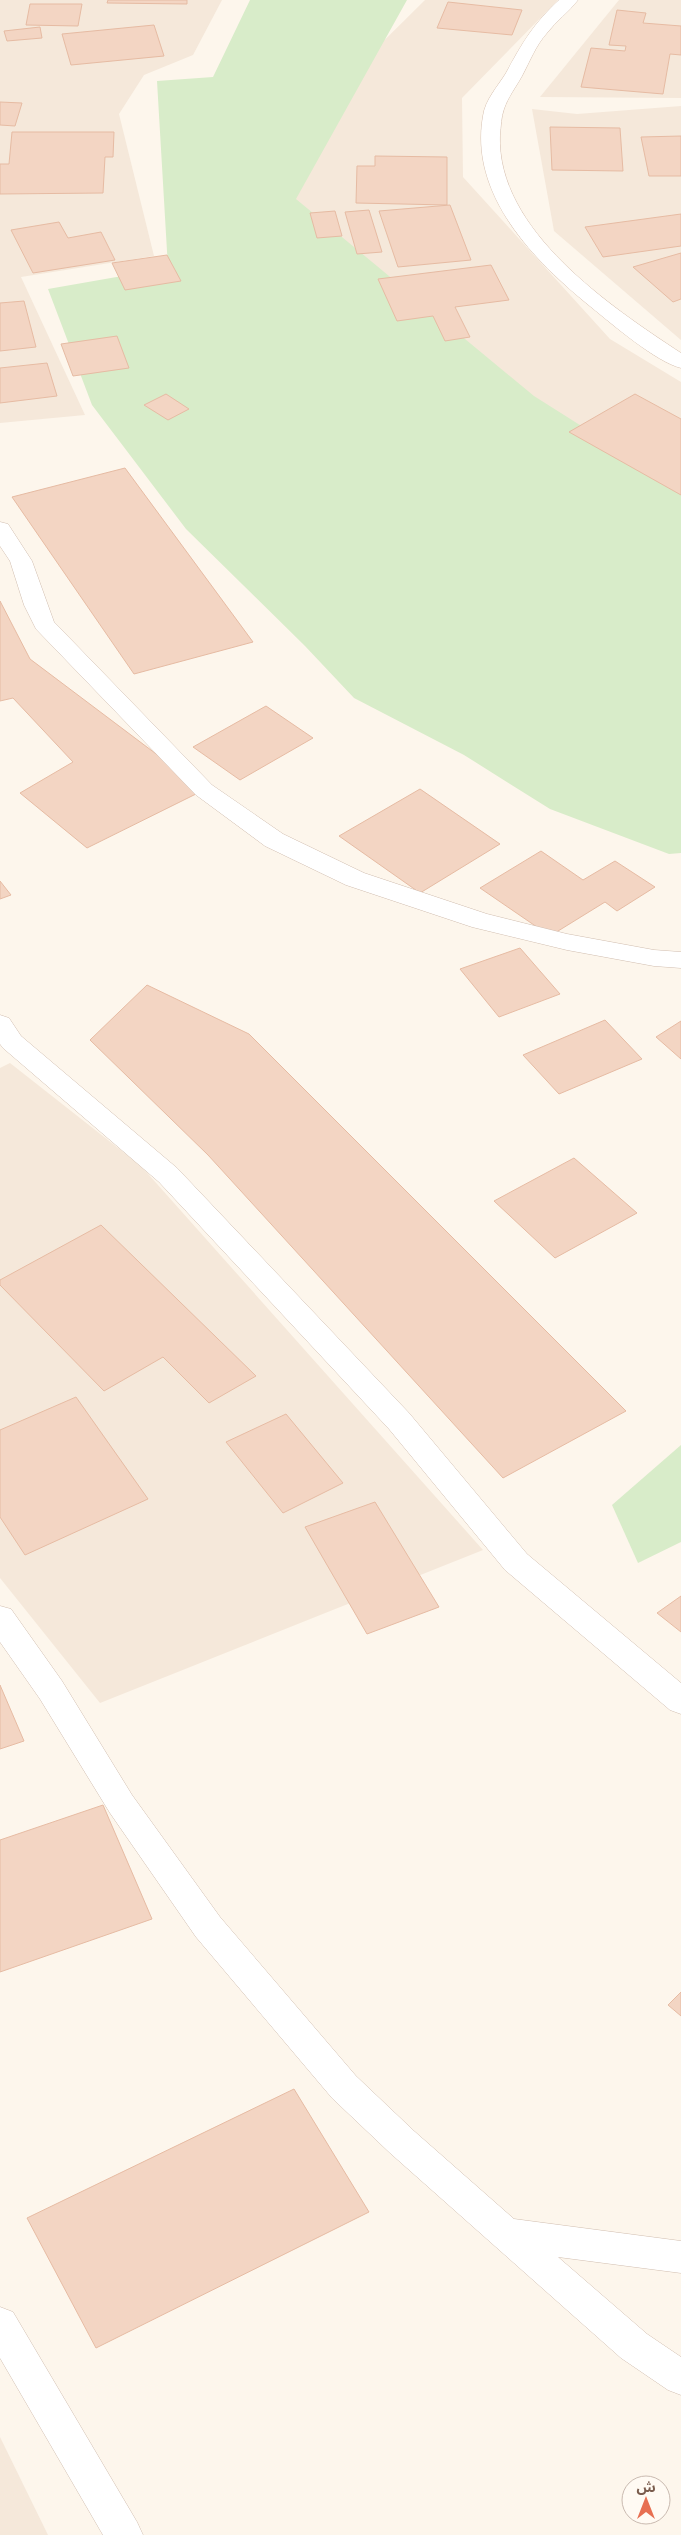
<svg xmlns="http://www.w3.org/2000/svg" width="681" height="2535" font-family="Commissioner,'Noto Sans Arabic',sans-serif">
  <rect width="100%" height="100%" fill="#fdf6ec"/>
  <g fill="#f5e8da">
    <path d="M0,0H222L193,55L144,75L119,114L154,256L21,277L85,415L0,423Z"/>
    <path d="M425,0H558L462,98L463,177L610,339L681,382V539L233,190Z"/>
    <path d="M619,0H681V98L540,97Z"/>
    <path d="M681,106V340L554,231L532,109L577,114Z"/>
    <path d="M10,1063L141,1166L483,1550L100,1703L0,1578V1068Z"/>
    <path d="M0,2437L48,2535H0Z"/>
  </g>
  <g fill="#d8ecc9">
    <path d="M250,0H407L296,199L534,396L681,489V853L669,854L550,809L464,755L354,698L305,646L186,529L92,405L48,289L168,268L157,81L213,77Z"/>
    <path d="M681,1445V1542L638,1563L612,1505Z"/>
  </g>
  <g fill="#f3d5c3" stroke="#e6bba3">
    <path d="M108,0H187V4L107,3Z"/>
    <path d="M448,2L522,10L512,35L437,28Z"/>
    <path d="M30,4H82L78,26L26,25Z"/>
    <path d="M617,10L646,13L643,23L681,26V55L670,54L663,94L581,87L591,48L625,51L626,46L609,45Z"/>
    <path d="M154,25L164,56L71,65L62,34Z"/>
    <path d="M40,27L42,38L7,41L4,31Z"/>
    <path d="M0,102L22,103L15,126L0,125Z"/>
    <path d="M550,127L620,128L623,171L552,170Z"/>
    <path d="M12,132H114L113,157H105L103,193L0,194V164H9Z"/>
    <path d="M681,136V176H649L641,137Z"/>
    <path d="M375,156L447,157V205L356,203L357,166H375Z"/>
    <path d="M450,205L471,260L398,267L379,211Z"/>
    <path d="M369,210L382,252L357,254L345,212Z"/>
    <path d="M335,211L342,236L317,238L310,213Z"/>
    <path d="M681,214V246L603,257L585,227Z"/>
    <path d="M59,222L68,238L101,232L115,260L33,273L11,230Z"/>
    <path d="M681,253V299L673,302L633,267Z"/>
    <path d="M167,255L181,281L125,290L112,263Z"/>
    <path d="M491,265L509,300L455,307L470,337L445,341L433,316L397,321L378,279Z"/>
    <path d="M24,301L36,347L0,351V303Z"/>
    <path d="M117,336L129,368L73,376L61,344Z"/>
    <path d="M47,363L57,396L0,403V368Z"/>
    <path d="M166,394L189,409L168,420L144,405Z"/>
    <path d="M635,394L681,419V495L569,432Z"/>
    <path d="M125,468L253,642L134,674L12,497Z"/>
    <path d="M0,601L30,659L204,790L87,848L20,793L73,762L13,698L0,701Z"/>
    <path d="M266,706L313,738L240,780L193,747Z"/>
    <path d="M420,789L500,844L420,893L339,836Z"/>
    <path d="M541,851L583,880L615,861L655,887L617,911L605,902L550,936L480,888Z"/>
    <path d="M0,881L11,895L0,899Z"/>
    <path d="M520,948L560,994L499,1017L460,969Z"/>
    <path d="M147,985L249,1034L626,1411L503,1478L208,1155L90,1040Z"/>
    <path d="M605,1020L642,1059L559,1094L523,1055Z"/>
    <path d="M681,1021V1059L656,1037Z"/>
    <path d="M574,1158L637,1213L555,1258L494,1201Z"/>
    <path d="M101,1225L256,1376L209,1403L163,1357L104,1391L0,1285V1280Z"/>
    <path d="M76,1397L148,1499L25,1555L0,1517V1430Z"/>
    <path d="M286,1414L343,1483L283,1513L226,1442Z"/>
    <path d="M375,1502L439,1607L367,1634L305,1527Z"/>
    <path d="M681,1596V1632L657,1613Z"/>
    <path d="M0,1685L24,1741L0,1749Z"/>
    <path d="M103,1805L152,1919L0,1972V1840Z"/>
    <path d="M681,1992V2016L668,2005Z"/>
    <path d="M294,2089L369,2212L96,2348L27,2218Z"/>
  </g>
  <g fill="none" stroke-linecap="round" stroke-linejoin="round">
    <defs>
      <g id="minor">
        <path d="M0,522L8,524L32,561L54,622L212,785L283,834L364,873L487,914L567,934L654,950L681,952V968L654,966L567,950L472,927L346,885L265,846L196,795L36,629L24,605L10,561L0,546Z"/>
        <path d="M0,1015L9,1018L21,1036L177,1168L409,1413L527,1554L681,1683V1714L670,1710L505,1570L389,1429L159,1182L3,1048L0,1044Z"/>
        <path d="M0,1606L11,1609L62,1681L132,1795L220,1917L356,2076L414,2131L514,2219L681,2241V2273L558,2257L647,2334L681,2357V2395L668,2390L621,2358L390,2153L332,2098L196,1937L110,1813L40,1699L0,1642Z"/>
        <path d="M0,2307L13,2312L137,2522L143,2535H103L0,2358Z"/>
      </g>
      <path id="secondary" d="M559,0H578C569,12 556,21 547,33C536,45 530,61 522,76C516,87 508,97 504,109C501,117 501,126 500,135C496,230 611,307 681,353V368C656,362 612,324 591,307C534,261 469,195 483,116C485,100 498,86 506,73C522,43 534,23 559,0Z"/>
    </defs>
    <use href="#minor" stroke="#d1beb0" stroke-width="1"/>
    <use href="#secondary" stroke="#d6c0b0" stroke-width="1"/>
    <use href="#minor" fill="#fff" fill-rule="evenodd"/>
    <use href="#secondary" fill="#fff" fill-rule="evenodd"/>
  </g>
  <g transform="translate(646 2500)"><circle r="24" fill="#fffaf3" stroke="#cabbb1"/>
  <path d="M0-4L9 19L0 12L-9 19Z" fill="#e76f51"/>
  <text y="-8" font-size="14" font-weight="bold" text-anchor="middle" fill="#7a5c4d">ش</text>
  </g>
</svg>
